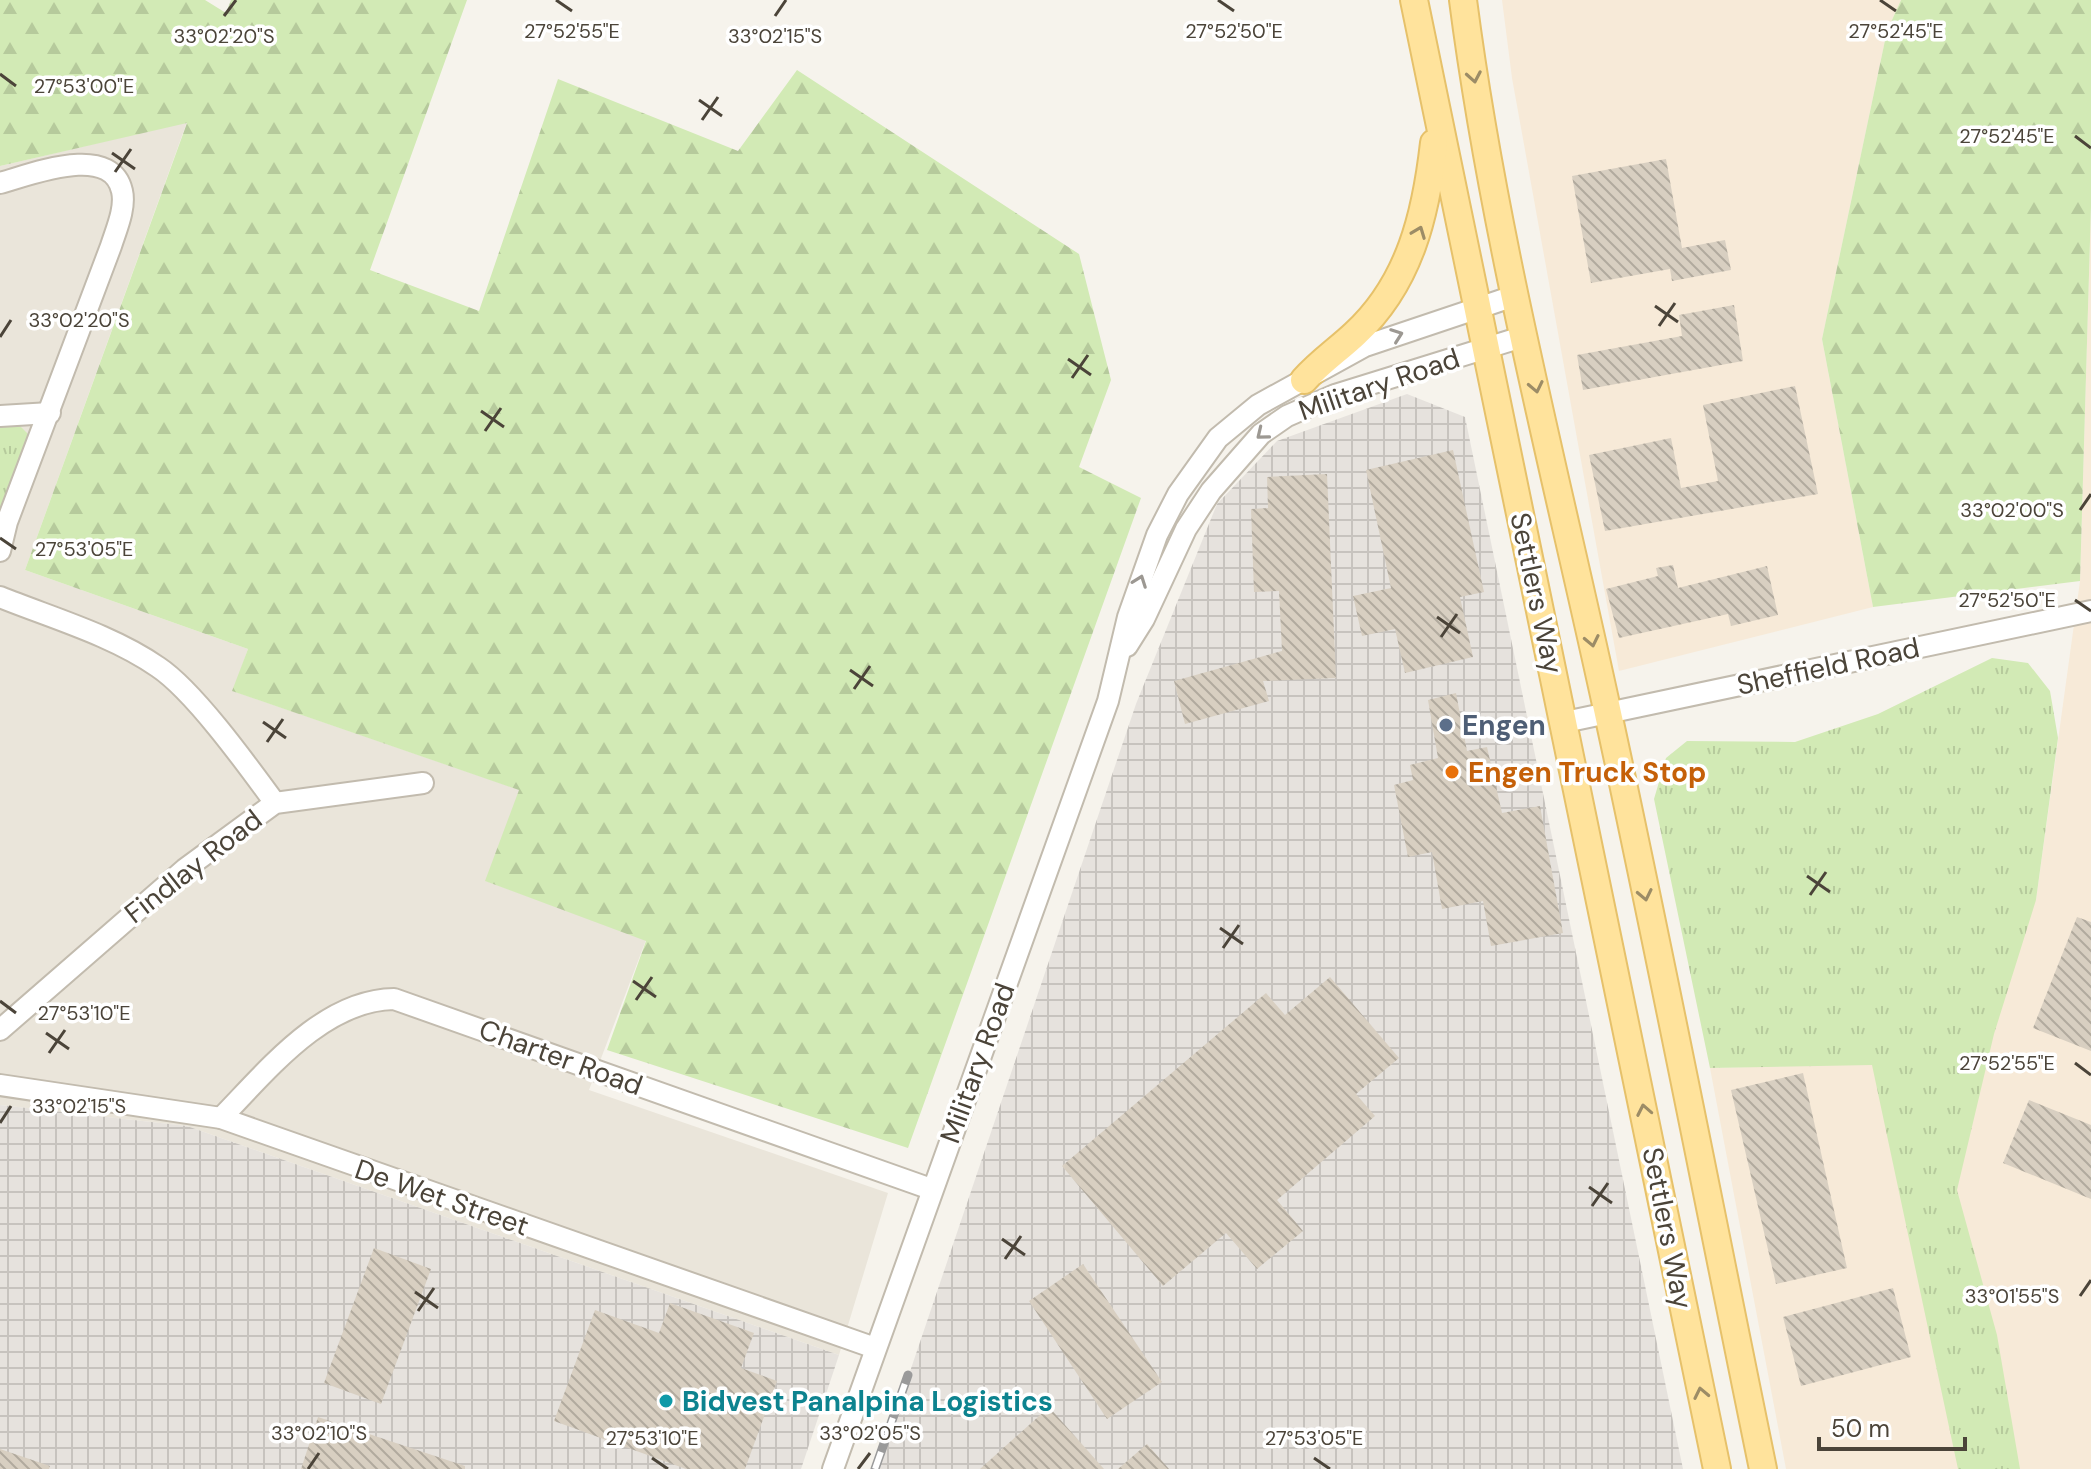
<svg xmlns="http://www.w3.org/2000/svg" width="2091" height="1469" font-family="'DM Sans',sans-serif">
  <defs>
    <pattern id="industrial-grid" width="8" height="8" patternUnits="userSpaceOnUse" patternTransform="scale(2)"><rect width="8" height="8" fill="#e6e2dd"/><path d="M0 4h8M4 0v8" fill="none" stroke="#c7c3be"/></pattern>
    <pattern id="grass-tufts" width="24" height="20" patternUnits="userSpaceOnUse" patternTransform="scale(2)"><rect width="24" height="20" fill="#d2eab5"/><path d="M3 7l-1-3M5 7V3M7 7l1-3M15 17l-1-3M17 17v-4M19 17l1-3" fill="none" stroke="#b6ca9c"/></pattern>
    <pattern id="forest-firs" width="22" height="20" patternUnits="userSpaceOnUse" patternTransform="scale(2)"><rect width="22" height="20" fill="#d2eab5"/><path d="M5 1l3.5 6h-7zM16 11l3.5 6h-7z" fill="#b6ca9c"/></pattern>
    <pattern id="building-back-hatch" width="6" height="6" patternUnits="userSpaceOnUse" patternTransform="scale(2)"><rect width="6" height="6" fill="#d8cfc1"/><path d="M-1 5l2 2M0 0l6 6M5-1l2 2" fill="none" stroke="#b1aa9e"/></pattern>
  </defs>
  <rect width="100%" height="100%" fill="#f6f3ec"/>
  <path fill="#eae5da" d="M187,122L25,570L248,649L233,691L520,790L486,881L646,940L589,1090L888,1193L839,1355L187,1126L0,1105V166Z"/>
  <g fill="#f7ead8">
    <path d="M1502,0H1901L1887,31L1822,339L1873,607L1619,671L1512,78Z"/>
    <path d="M2091,206V1469H1786L1710,1068L1872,1064L2036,900L2080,581Z"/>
  </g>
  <g fill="url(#industrial-grid)">
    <path d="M1407,394L1465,417L1683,1469H877L1136,704L1217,504L1277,441Z"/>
    <path d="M0,1105L187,1126L839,1355L801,1469H0Z"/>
  </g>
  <g fill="url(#grass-tufts)">
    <path d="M0,419L19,425L29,435L0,538Z"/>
    <path d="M1992,658L2028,663L2050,691L2058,738L2036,900L1994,1034L1957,1190L1997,1335L2020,1469H1958L1872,1065L1710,1068L1654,799L1666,758L1687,741L1795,742L1878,714Z"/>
  </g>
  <g fill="url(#forest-firs)">
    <path d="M0,0H205L226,13L231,0H467L370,270L479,311L558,79L738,151L797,70L1079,254L1111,380L1079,467L1141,498L908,1148L607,1050L646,941L485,881L519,790L232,691L248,649L25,570L187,123L0,166Z"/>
    <path d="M1901,0H2091V206L2080,581L1873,607L1822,339L1887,31Z"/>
  </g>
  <g fill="url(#building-back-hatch)">
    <path d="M1666,159L1682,248L1725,240L1731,270L1672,281L1670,269L1591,283L1572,176Z"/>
    <path d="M1734,305L1743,361L1583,390L1577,355L1682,336L1679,315Z"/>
    <path d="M1795,386L1818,494L1605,531L1589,455L1671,438L1681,488L1718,481L1703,405Z"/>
    <path d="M1453,450L1484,592L1460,597L1473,657L1405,673L1395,629L1362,636L1353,596L1391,588L1366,470Z"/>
    <path d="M1327,474L1336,678L1263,681L1269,701L1185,724L1174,681L1282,651L1279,591L1254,592L1251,509L1268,508L1267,477Z"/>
    <path d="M1673,565L1678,588L1767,566L1778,615L1731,626L1728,614L1619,638L1606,589L1658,576L1656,568Z"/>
    <path d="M1456,693L1467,751L1487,747L1502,813L1540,806L1563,933L1491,946L1483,901L1442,909L1432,852L1408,857L1394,785L1413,780L1410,765L1438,758L1428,700Z"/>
    <path d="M2077,917L2091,922V1051L2033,1028Z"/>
    <path d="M1330,977L1399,1058L1356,1094L1375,1116L1277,1200L1303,1231L1257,1269L1226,1233L1163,1286L1062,1166L1266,993L1285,1015Z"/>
    <path d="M1803,1073L1847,1268L1776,1284L1731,1090Z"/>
    <path d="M2029,1100L2091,1125V1199L2003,1163Z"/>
    <path d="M374,1248L431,1269L381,1404L324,1383Z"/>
    <path d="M1083,1264L1162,1382L1107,1419L1029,1301Z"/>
    <path d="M1893,1288L1911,1357L1801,1386L1783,1317Z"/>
    <path d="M670,1303L754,1333L741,1368L777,1381L745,1469H686L554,1421L595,1310L659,1333Z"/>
    <path d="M1049,1407L1104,1469H980Z"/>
    <path d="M318,1417L465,1466V1469H301Z"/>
    <path d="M1147,1444L1169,1469H1118Z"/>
    <path d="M0,1449L50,1466L49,1469H0Z"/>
  </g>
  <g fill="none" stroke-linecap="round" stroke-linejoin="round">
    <defs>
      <g id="minor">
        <path d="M0,183C30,175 111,142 122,191C126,208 116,230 111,246L7,522L0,551"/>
        <path d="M0,416L50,413"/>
        <path d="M0,597C52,618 112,635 158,667C194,691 248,766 275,803"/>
        <path d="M1127,646L1144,619L1186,529L1211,491L1261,434L1287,416L1335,395L1525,336"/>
        <path d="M1565,722L2091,611"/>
        <path d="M0,1030L185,869L275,803L423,783"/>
        <path d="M0,1085L221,1118L875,1348"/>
        <path d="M221,1118C267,1071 323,1000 394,999L931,1189"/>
        <path d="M833,1469L1108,701L1128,617L1157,535L1178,494L1218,438L1258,405L1365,346L1517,295"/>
      </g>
      <g id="major">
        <path d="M1414,0L1717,1469"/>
        <path d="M1463,0C1494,239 1556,474 1607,709C1662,961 1711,1216 1763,1469"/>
        <path d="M1304,380C1320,362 1338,350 1355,334C1410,283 1426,214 1434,143"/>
      </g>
    </defs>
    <use href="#minor" stroke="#c2bbae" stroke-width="24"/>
    <use href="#major" stroke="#e6c16a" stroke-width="30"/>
    <use href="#minor" stroke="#fff" stroke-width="20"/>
    <use href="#major" stroke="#ffe39c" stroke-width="26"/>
    <defs>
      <path id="rail" d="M875,1469L908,1375"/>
    </defs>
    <use href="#rail" stroke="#9a9a9a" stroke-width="9"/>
    <use href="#rail" stroke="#fff" stroke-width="6" stroke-dasharray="18" stroke-linecap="butt"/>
  </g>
  <defs><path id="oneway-chevron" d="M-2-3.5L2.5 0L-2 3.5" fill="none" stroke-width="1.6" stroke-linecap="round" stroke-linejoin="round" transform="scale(2)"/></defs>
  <g stroke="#9c8c66">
    <use href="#oneway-chevron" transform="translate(1474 77) rotate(80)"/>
    <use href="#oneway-chevron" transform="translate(1419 232) rotate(-69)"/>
    <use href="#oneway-chevron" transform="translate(1536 387) rotate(78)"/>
    <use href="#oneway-chevron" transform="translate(1592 641) rotate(78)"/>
    <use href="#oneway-chevron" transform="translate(1645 895) rotate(78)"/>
    <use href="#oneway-chevron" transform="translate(1644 1110) rotate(-101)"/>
    <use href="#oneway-chevron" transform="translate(1701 1393) rotate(-102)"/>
  </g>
  <g stroke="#9c9892">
    <use href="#oneway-chevron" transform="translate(1397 335) rotate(-20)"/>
    <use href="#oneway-chevron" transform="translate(1262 434) rotate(141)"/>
    <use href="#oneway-chevron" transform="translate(1140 581) rotate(-70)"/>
  </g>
  <path fill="none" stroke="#4b4439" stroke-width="3" d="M556,0L572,11M1218,0L1234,11M1880,0L1896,11M224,16L236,0M775,16L786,0M0,74L16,86M699,100L722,116M702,120L718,97M2075,136L2091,148M112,153L135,169M115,172L131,149M1655,306L1678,322M1659,326L1675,303M0,337L11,320M1068,359L1091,375M1072,378L1088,355M481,411L504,427M485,431L501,408M2080,510L2091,494M0,538L16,549M2075,600L2091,611M1437,617L1460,633M1441,637L1457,614M850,670L873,686M854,689L870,666M263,722L286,738M267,742L283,719M1807,876L1830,892M1810,895L1826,872M1220,928L1243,944M1223,948L1239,925M633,981L656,997M636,1000L652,977M0,1001L16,1013M46,1033L69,1049M49,1053L65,1030M2075,1063L2091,1075M0,1123L11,1106M1589,1187L1612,1203M1592,1206L1608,1183M1002,1239L1025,1255M1005,1259L1021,1236M415,1292L438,1308M2080,1296L2091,1280M418,1311L434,1288M652,1458L668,1469M1314,1458L1330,1469M308,1469L319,1453M858,1469L870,1453"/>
  <circle fill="#5c6f8a" stroke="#fff" stroke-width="3" cx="1446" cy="725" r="8"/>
  <circle fill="#e8710a" stroke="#fff" stroke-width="3" cx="1452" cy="772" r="8"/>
  <circle fill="#0f9aa8" stroke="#fff" stroke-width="3" cx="666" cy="1401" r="8"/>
  <g text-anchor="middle" stroke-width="7" stroke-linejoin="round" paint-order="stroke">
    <g font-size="28" fill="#4b4439" stroke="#fff">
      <text transform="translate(1379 384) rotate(-19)" y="10">Military Road</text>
      <text transform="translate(1537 593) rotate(78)" y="10">Settlers Way</text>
      <text transform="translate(1828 666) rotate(-12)" y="10">Sheffield Road</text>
      <text transform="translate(193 866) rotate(-38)" y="10">Findlay Road</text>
      <text transform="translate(561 1057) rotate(20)" y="10">Charter Road</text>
      <text transform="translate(977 1063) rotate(-70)" y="10">Military Road</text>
      <text transform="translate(442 1197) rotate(19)" y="10">De Wet Street</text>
      <text transform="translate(1668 1228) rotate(79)" y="10">Settlers Way</text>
    </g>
    <g font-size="28" font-weight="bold" fill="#4e5e75" stroke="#fff" text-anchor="start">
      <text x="1462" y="735">Engen</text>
    </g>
    <g font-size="28" font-weight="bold" fill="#c56008" stroke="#fff" text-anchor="start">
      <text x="1468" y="782">Engen Truck Stop</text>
    </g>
    <g font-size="28" font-weight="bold" fill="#0d838f" stroke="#fff" text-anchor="start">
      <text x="682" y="1411">Bidvest Panalpina Logistics</text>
    </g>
  </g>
  <g font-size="20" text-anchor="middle" fill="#4b4439" stroke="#fff" stroke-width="7" stroke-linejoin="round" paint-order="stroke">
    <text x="572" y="38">27°52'55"E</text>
    <text x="1234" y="38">27°52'50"E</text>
    <text x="1896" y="38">27°52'45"E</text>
    <text x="224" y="43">33°02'20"S</text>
    <text x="775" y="43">33°02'15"S</text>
    <text x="84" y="93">27°53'00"E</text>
    <text x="2007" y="143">27°52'45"E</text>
    <text x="79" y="327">33°02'20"S</text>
    <text x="2012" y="517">33°02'00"S</text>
    <text x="84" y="556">27°53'05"E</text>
    <text x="2007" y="607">27°52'50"E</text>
    <text x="84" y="1020">27°53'10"E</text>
    <text x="2007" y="1070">27°52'55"E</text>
    <text x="79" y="1113">33°02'15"S</text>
    <text x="2012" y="1303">33°01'55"S</text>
    <text x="319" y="1440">33°02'10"S</text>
    <text x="870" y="1440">33°02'05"S</text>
    <text x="652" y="1445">27°53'10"E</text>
    <text x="1314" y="1445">27°53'05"E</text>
  </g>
  <path d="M1819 1437v12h146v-12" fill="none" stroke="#4b4439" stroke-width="4"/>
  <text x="1831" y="1437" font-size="24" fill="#4b4439" stroke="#ffffff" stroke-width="6" paint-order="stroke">50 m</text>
</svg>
